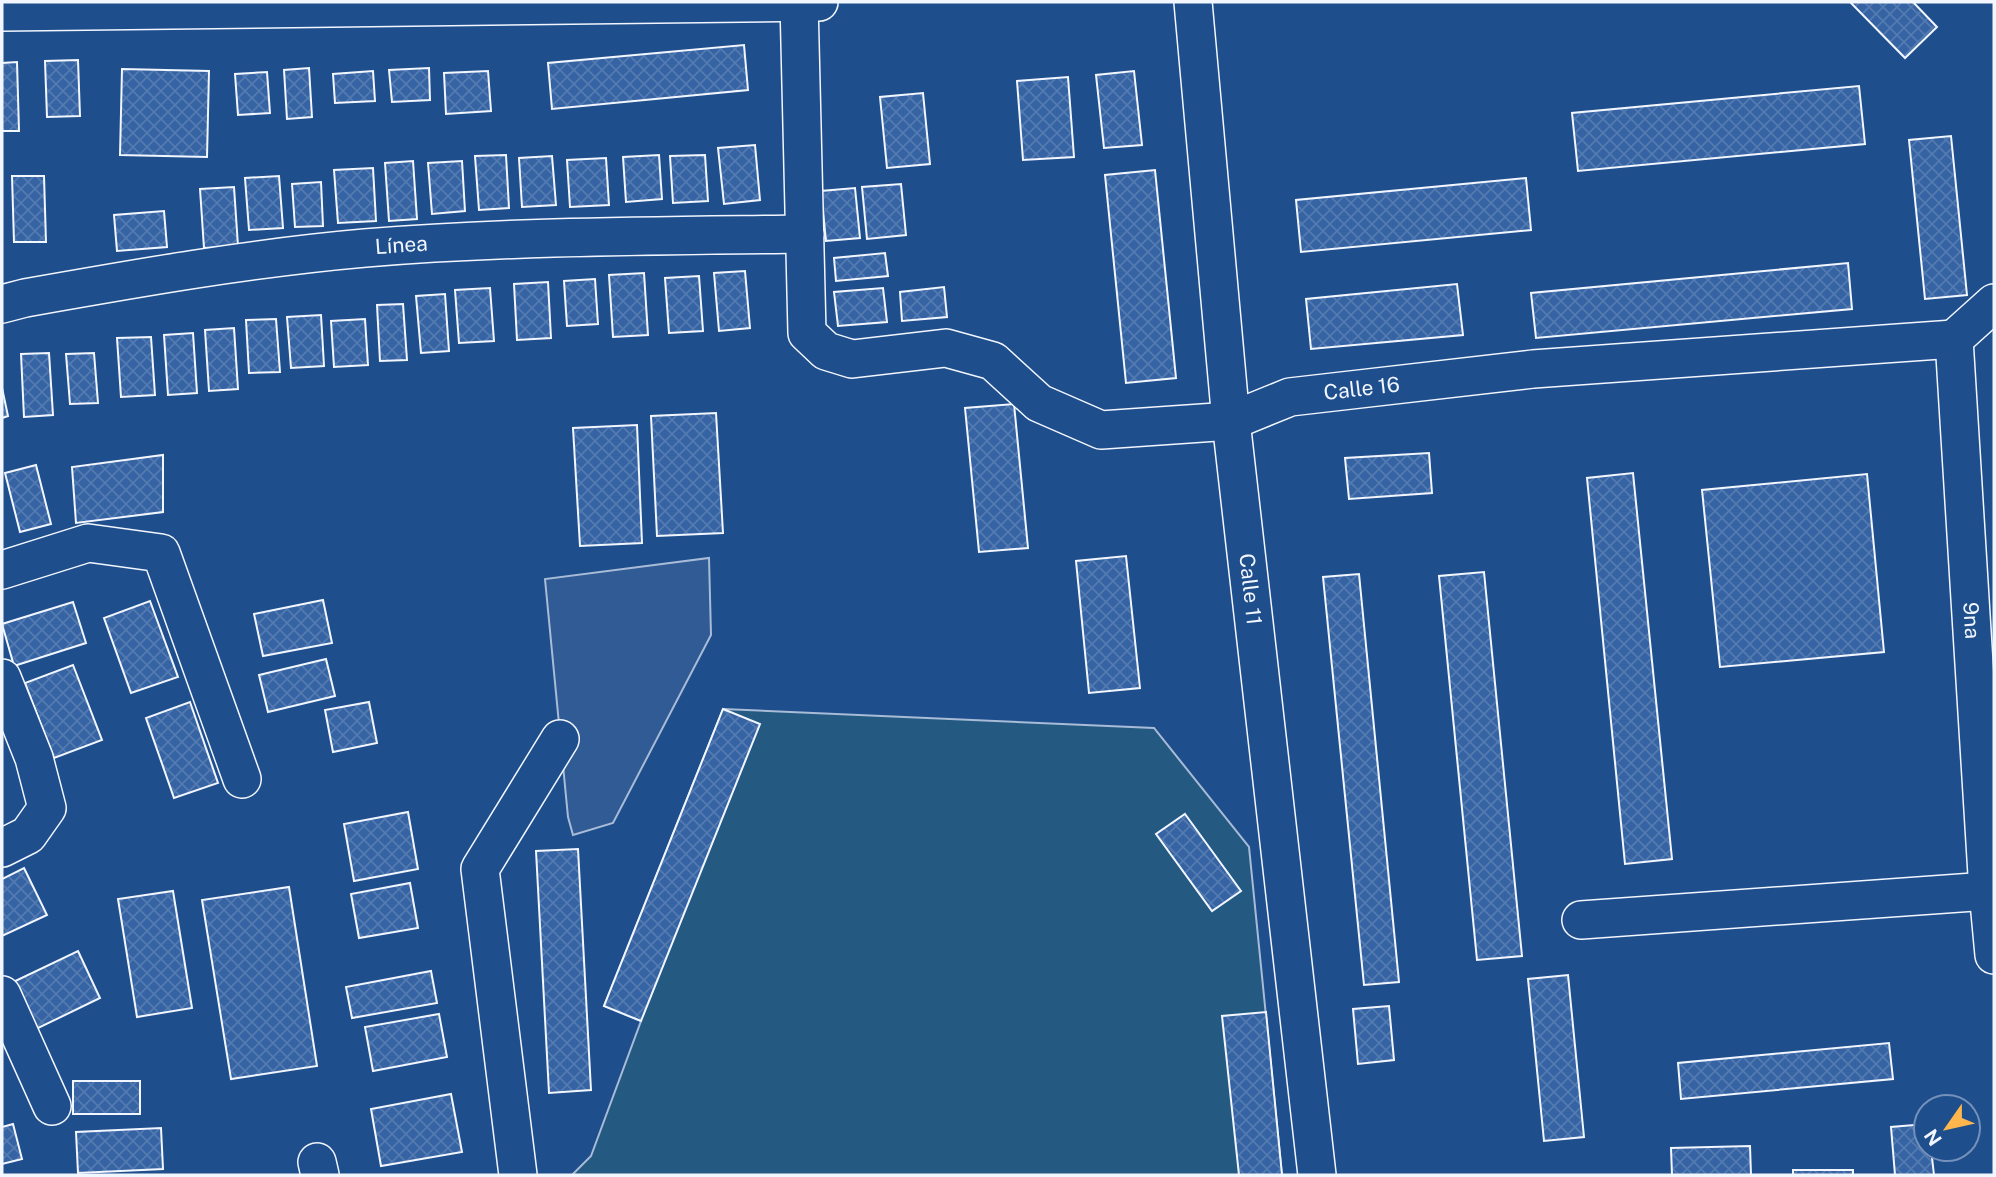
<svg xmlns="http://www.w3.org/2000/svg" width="1996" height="1177" font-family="'Public Sans',sans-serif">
  <defs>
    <pattern id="building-cross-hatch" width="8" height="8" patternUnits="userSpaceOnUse" patternTransform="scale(1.75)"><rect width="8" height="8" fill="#3563a3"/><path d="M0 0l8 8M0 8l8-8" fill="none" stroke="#537ab1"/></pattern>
  </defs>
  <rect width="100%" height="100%" fill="#1f4e8c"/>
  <path fill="#245a82" stroke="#a8bbd7" stroke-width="2" d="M723,709L1154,728L1249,847L1282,1175H572L591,1156L641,1021L604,1006Z"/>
  <path fill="#305b95" stroke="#a8bbd7" stroke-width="2" d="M709,558L711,635L613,823L573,835L568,817L545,579Z"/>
  <g fill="url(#building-cross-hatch)" stroke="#f2f6ff" stroke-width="2">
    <path d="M1850,2H1913L1937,27L1905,58Z"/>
    <path d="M744,45L748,90L552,109L548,63Z"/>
    <path d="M78,60L80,116L47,117L45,61Z"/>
    <path d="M17,62L19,131H2V63Z"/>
    <path d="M309,68L312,117L287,119L284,70Z"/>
    <path d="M429,68L430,100L392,102L389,70Z"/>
    <path d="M122,69L209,71L207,157L120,155Z"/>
    <path d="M373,71L375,101L335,103L333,74Z"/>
    <path d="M488,71L491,111L446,114L444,73Z"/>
    <path d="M1134,71L1142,145L1104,148L1096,75Z"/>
    <path d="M267,72L270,113L238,115L235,74Z"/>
    <path d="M1068,77L1074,157L1023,160L1017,81Z"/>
    <path d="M1859,86L1865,144L1578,171L1572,113Z"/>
    <path d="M923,93L930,164L887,168L880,97Z"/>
    <path d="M1951,136L1967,295L1925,299L1909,140Z"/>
    <path d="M755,145L760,200L724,204L718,148Z"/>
    <path d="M506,155L509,208L479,210L475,156Z"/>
    <path d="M659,155L662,199L626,202L623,157Z"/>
    <path d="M705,155L708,201L673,203L670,156Z"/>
    <path d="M552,156L556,205L522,207L519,158Z"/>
    <path d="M606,158L609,205L570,207L567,160Z"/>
    <path d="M413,161L417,219L389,221L385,163Z"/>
    <path d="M462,161L465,211L432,214L428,163Z"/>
    <path d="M373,168L376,221L338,223L334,170Z"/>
    <path d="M1155,170L1176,378L1126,383L1105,175Z"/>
    <path d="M12,176H44L46,242H14Z"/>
    <path d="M279,176L283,228L249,230L245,178Z"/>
    <path d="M1526,178L1531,230L1301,252L1296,200Z"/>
    <path d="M321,182L323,226L295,227L292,184Z"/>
    <path d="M901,184L906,235L867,239L862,187Z"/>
    <path d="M234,187L238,246L204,248L200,189Z"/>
    <path d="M855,188L860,238L826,241L821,191Z"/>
    <path d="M164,211L167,247L117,251L114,215Z"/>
    <path d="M885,253L888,276L836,281L834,258Z"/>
    <path d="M1848,263L1852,309L1536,338L1531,293Z"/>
    <path d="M745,271L750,328L719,331L714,273Z"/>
    <path d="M644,273L648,335L613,337L609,275Z"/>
    <path d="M699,276L703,331L669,333L665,278Z"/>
    <path d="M595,279L598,324L567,326L564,281Z"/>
    <path d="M548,282L551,338L517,340L514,284Z"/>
    <path d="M1457,284L1463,335L1311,349L1306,299Z"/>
    <path d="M944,287L947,317L902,321L900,292Z"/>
    <path d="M490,288L494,341L459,343L455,290Z"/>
    <path d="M883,288L887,322L838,326L834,292Z"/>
    <path d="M445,294L449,351L421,353L416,296Z"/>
    <path d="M403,304L407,360L380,361L377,305Z"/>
    <path d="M321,315L324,366L291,368L287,317Z"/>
    <path d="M276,319L280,372L249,373L246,320Z"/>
    <path d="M365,319L368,365L334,367L331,321Z"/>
    <path d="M234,328L238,389L209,391L205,330Z"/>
    <path d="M193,333L197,393L168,395L164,335Z"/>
    <path d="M151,337L155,395L121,397L117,338Z"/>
    <path d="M49,353L53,415L24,417L21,354Z"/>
    <path d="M94,353L98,403L70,404L66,354Z"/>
    <path d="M2,388L8,416L2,418Z"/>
    <path d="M1014,404L1028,548L979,552L965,408Z"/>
    <path d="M716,413L723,533L657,536L651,416Z"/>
    <path d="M637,425L642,543L580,546L573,428Z"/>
    <path d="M1429,453L1432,493L1349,499L1345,458Z"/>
    <path d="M163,455V512L76,523L72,467Z"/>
    <path d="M36,465L51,524L20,532L5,473Z"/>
    <path d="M1633,473L1672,859L1625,864L1587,478Z"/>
    <path d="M1867,474L1884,652L1720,667L1702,490Z"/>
    <path d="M1126,556L1140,688L1089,693L1076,561Z"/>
    <path d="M1484,572L1522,956L1477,960L1439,576Z"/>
    <path d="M1359,574L1399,982L1364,985L1323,577Z"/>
    <path d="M323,600L332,643L263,656L254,614Z"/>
    <path d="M150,601L178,677L131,693L104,618Z"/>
    <path d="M73,602L86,643L14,666L2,624Z"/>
    <path d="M326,659L335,696L268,712L259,675Z"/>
    <path d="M73,665L102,740L54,758L25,683Z"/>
    <path d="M190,702L218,783L174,798L146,718Z"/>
    <path d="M369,702L377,743L333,752L325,710Z"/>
    <path d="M723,709L760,724L641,1021L604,1006Z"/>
    <path d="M408,812L418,869L354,881L344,824Z"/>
    <path d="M1185,814L1241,891L1212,911L1156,834Z"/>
    <path d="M578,849L591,1090L549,1093L536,851Z"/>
    <path d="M24,868L47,915L2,936V879Z"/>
    <path d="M410,883L418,928L359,938L351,894Z"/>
    <path d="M289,887L317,1066L231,1079L202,900Z"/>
    <path d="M173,891L192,1008L137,1017L118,899Z"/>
    <path d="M78,951L100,998L32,1031L9,984Z"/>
    <path d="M431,971L437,1003L352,1018L346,987Z"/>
    <path d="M1568,975L1584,1137L1544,1141L1528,979Z"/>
    <path d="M1389,1006L1394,1060L1358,1064L1353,1009Z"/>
    <path d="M1266,1012L1282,1175H1239L1222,1016Z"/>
    <path d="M439,1014L447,1057L373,1071L365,1027Z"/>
    <path d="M1889,1043L1893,1079L1681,1099L1678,1063Z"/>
    <rect x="73" y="1081" width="67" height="33"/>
    <path d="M451,1094L462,1152L381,1166L371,1109Z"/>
    <path d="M13,1124L22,1159L2,1164V1127Z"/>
    <path d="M1926,1124V1149H1931L1934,1175H1895L1891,1127Z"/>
    <path d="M161,1128L163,1169L78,1173L76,1132Z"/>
    <path d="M1750,1146L1751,1175H1672L1671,1148Z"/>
    <rect x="1793" y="1170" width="60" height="5"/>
  </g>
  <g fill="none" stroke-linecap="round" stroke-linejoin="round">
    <defs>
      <g id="minor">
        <path id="s1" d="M799,2L807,333L826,351L852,359L946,348L993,361L1039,403L1101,430L1231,421L1290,397L1533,369L1954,339"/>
        <path id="s2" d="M1193,2L1231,421L1317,1175"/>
        <path d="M2,12L819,2"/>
        <path id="s3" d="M2,304L25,298C138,278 251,258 365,248C512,236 658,236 805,234"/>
        <path id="s4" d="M1954,339L1988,891L1994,955"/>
        <path d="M1954,339L1994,303"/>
        <path d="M2,570L88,543L161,553L242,779"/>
        <path d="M2,678L34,758L47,808L28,835L2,848"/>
        <path d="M1581,920L1988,891"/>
        <path d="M2,995L52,1106"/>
        <path d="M317,1162L320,1175"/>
        <path d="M518,1175L480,869L560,739"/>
      </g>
    </defs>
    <use href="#minor" stroke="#f2f6ff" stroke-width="40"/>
    <use href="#minor" stroke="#1f4e8c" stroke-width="37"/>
  </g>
  <g text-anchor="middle" stroke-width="5" stroke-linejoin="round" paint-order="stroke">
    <g font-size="21" fill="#f2f6ff" stroke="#1f4e8c">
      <text dy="7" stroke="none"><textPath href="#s3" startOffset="404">Línea</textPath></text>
      <text dy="7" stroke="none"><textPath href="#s1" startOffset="924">Calle 16</textPath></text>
      <text dy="7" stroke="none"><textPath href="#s2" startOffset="590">Calle 11</textPath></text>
      <text dy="7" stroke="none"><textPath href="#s4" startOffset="282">9na</textPath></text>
    </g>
  </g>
  <rect width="1996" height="1177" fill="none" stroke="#f2f6ff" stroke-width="7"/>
  <g transform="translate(1947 1128) rotate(236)"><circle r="33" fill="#1f4e8c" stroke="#7391ba" stroke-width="2"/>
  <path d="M0-5L12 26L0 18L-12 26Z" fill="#ffb74d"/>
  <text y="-10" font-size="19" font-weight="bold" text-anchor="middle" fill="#f2f6ff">N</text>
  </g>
</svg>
